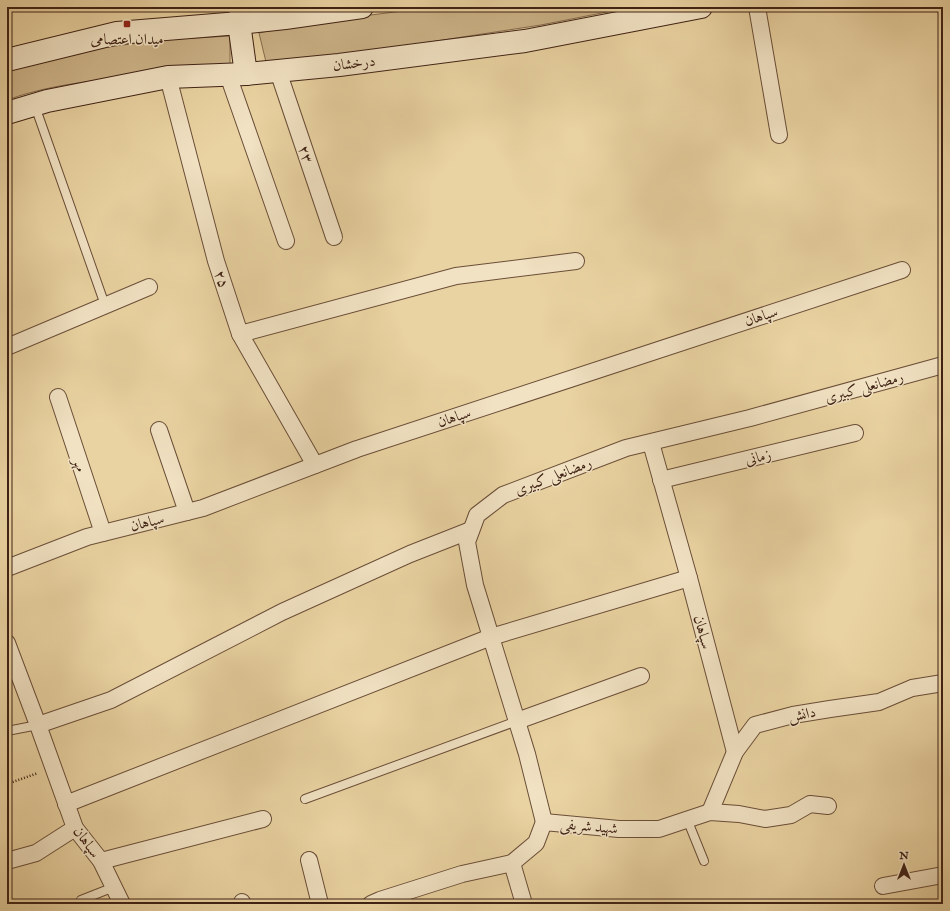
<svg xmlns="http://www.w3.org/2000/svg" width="950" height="911" font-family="'IM FELL English',Amiri,serif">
  <rect width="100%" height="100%" fill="#ead3a2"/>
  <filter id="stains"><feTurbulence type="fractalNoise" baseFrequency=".005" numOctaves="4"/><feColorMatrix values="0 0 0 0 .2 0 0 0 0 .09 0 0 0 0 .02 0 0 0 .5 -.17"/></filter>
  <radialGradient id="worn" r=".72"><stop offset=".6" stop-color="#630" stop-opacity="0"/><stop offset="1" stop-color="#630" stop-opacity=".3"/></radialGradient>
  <g fill="#cdb58a" stroke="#866c50">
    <path d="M433,7H632L541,25L358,53L266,62L259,33L294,25Z"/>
    <path d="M230,36V67C186,71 143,74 99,80C68,84 37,89 7,100V71L94,49L159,40Z"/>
  </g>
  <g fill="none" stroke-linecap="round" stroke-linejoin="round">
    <defs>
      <g id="service">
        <path d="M35,106L105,305"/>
        <path d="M7,731L38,725"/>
        <path d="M305,799L517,721"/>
        <path d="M687,819L704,861"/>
        <path d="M81,900L114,887"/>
      </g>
      <g id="minor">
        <path d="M237,7L239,23"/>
        <path d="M757,7L779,135"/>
        <path d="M278,71L334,237"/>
        <path d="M228,75L286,241"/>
        <path d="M168,77L216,261L240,334L315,465"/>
        <path d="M240,334L456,276L576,261"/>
        <path d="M7,347L149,287"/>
        <path d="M58,397L103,533"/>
        <path d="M159,430L187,512"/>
        <path d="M651,443L689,578L735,752"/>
        <path d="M661,480L855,433"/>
        <path d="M7,568L87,537L203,508L357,449L902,270"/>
        <path d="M7,643L38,725L75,828L101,861L122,904"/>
        <path d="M517,721L641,676"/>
        <path d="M38,725L111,700L282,612L410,554L471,530"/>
        <path d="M66,804L491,637L689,578"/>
        <path d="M710,812L735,752L755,725L793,715L830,709L879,702L912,688L943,683"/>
        <path d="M544,822L527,754L475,585L467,542L477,515L503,495L626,448L750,418L943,365"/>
        <path d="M309,860L320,904"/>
        <path d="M7,861L36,853L75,828"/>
        <path d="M101,861L263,819"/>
        <path d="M512,863L524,904"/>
        <path d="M883,886L943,875"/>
        <path d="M242,902L243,904"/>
        <path d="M371,904L380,900L462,874L512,863L536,843L544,822L619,829H659L710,812L739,814L765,819L791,815L810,804L828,806"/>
      </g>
      <g id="secondary">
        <path d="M239,23L246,74"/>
        <path d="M7,60L117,33L239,23L285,18L362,7"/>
        <path d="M7,113L47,101L168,77L246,74L339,65L525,41L701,7"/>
      </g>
    </defs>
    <use href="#service" stroke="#6a4e38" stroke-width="10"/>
    <use href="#minor" stroke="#6a4e38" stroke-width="18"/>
    <use href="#secondary" stroke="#3f2215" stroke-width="24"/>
    <path stroke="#3f2215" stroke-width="2.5" stroke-dasharray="1 2" stroke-linecap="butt" d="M7,784L38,773"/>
    <use href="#service" stroke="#f1e2c3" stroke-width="8"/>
    <use href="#minor" stroke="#f1e2c3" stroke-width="16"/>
    <use href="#secondary" stroke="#f1e2c3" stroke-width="22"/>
  </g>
  <rect fill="#8f2418" stroke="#f1e2c3" stroke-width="1.5" x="123" y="20" width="8" height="8" rx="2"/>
  <g text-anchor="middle" stroke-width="3" stroke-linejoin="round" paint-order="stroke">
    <g font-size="15" fill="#3f2215" stroke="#f1e2c3">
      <text x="127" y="44">میدان اعتصامی</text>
    </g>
    <g font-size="15" fill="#3f2215" stroke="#f1e2c3">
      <text transform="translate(354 63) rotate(-7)" y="5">درخشان</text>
      <text transform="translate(306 154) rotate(72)" y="5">۲۳</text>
      <text transform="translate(222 279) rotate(72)" y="5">۲۵</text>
      <text transform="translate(761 316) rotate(-18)" y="5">سپاهان</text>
      <text transform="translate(864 387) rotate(-16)" y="5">رمضانعلی کبیری</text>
      <text transform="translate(454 417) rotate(-18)" y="5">سپاهان</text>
      <text transform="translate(758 457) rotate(-14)" y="5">زمانی</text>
      <text transform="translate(80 465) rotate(72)" y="5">مهر</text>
      <text transform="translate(553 476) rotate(-21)" y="5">رمضانعلی کبیری</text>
      <text transform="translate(147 522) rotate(-14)" y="5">سپاهان</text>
      <text transform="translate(703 632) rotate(75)" y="5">سپاهان</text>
      <text transform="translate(802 714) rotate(-11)" y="5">دانش</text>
      <text transform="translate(589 826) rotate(5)" y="5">شهید شریفی</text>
      <text transform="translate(87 842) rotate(54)" y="5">سپاهان</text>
    </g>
  </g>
  <rect width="950" height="911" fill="none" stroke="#ead3a2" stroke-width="24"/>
  <rect x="8" y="8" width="934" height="895" fill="none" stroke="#3f2215" stroke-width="2"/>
  <rect x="12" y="12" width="926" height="887" fill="none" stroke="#3f2215"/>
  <g transform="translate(904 865)" stroke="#f1e2c3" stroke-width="3" paint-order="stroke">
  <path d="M0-3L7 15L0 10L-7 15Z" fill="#3f2215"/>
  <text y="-6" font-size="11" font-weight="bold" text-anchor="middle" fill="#3f2215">N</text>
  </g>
  <rect width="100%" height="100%" filter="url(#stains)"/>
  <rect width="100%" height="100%" fill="url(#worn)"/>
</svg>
